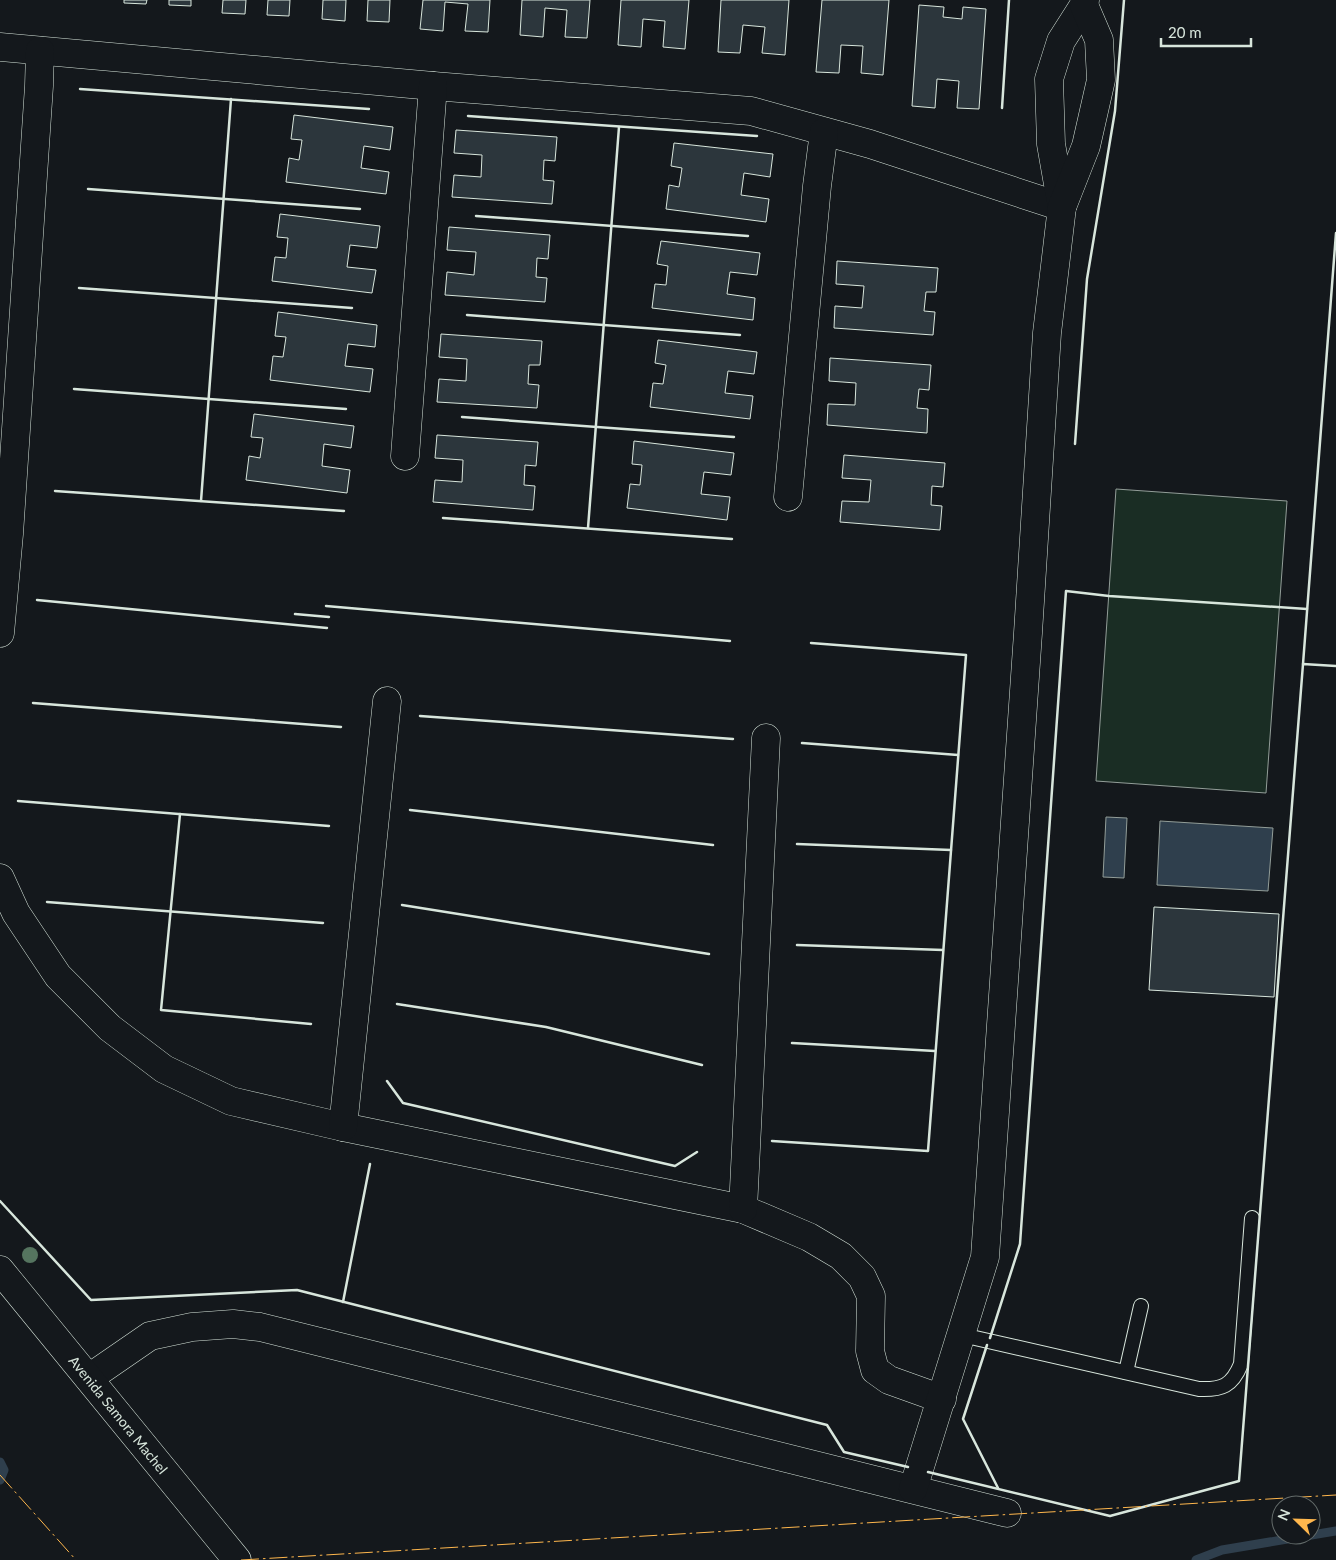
<svg xmlns="http://www.w3.org/2000/svg" width="1336" height="1560" font-family="Lato,sans-serif">
  <rect width="100%" height="100%" fill="#14181c"/>
  <path fill="#1a2d24" stroke="#939e99" d="M1116,489L1287,501L1266,793L1096,781Z"/>
  <g fill="#2f3f4d" stroke="#939e99">
    <path d="M1106,817L1127,818L1124,878L1103,877Z"/>
    <path d="M1160,821L1273,828L1268,891L1157,885Z"/>
  </g>
  <g fill="none" stroke-linecap="round" stroke-linejoin="round">
    <g stroke="#2f3f4d" stroke-width="9">
      <path d="M0,1462L4,1470L0,1480"/>
      <path d="M1196,1560L1222,1550L1336,1531"/>
    </g>
  </g>
  <g fill="#2c363c" stroke="#d8e6dc">
    <path d="M124,0H147L146,4L124,3Z"/>
    <path d="M169,0H191V6L169,5Z"/>
    <path d="M223,0H246L245,14L222,13Z"/>
    <path d="M268,0H290L289,16L267,15Z"/>
    <path d="M323,0H346L345,21L322,19Z"/>
    <path d="M368,0H390L389,22L367,21Z"/>
    <path d="M423,0H490L488,32L465,31L468,4L445,2L443,31L420,29Z"/>
    <path d="M522,0H590L587,38L565,37L567,10L545,8L543,37L520,35Z"/>
    <path d="M621,0H689L685,49L663,47L665,21L643,19L641,47L618,45Z"/>
    <path d="M721,0H789L785,55L762,53L765,27L743,25L740,53L718,52Z"/>
    <path d="M822,0H889L883,75L861,73L863,46L841,45L839,73L816,72Z"/>
    <path d="M919,5L944,7L943,17L962,19L963,7L986,9L979,109L957,108L959,81L937,79L935,108L912,106Z"/>
    <path d="M294,115L393,127L390,150L364,146L361,168L389,172L386,194L286,182L289,158L299,160L302,140L291,139Z"/>
    <path d="M456,130L557,137L555,161L544,160L543,180L554,181L552,204L452,197L454,175L481,177L482,155L454,153Z"/>
    <path d="M674,143L773,154L770,177L744,173L741,195L769,199L766,222L666,209L669,185L679,187L682,168L671,166Z"/>
    <path d="M280,214L380,226L377,248L350,245L347,267L376,270L372,293L272,281L275,257L286,258L288,238L277,237Z"/>
    <path d="M449,227L550,235L548,259L537,258L536,277L547,278L545,302L445,295L447,272L474,275L476,252L447,250Z"/>
    <path d="M661,241L760,253L757,275L730,272L727,294L755,298L753,320L652,308L655,284L666,285L668,266L657,264Z"/>
    <path d="M837,261L938,268L936,292H926L924,311L935,312L933,335L834,328L835,306L862,308L864,286L836,284Z"/>
    <path d="M278,312L377,325L375,347L348,344L345,366L373,369L370,392L270,380L273,356L283,357L286,337L275,336Z"/>
    <path d="M441,334L542,341L540,365H529L528,384L539,385L537,408L437,402L439,379L466,381L467,359L439,357Z"/>
    <path d="M658,340L757,352L754,374L728,371L725,393L753,396L750,419L650,407L653,383L663,384L666,365L655,363Z"/>
    <path d="M830,358L931,365L929,390L919,389L917,408L928,409L927,433L827,425L828,404L855,405L856,383L829,381Z"/>
    <path d="M254,414L354,426L351,448L324,444L322,466L350,470L347,493L246,480L249,456L260,458L263,438L251,437Z"/>
    <path d="M437,435L538,442L536,466L525,465L524,485L535,486L533,510L433,502L435,480L462,482L463,460L435,458Z"/>
    <path d="M634,441L734,453L731,475L704,472L701,494L730,497L727,520L627,508L630,484L640,485L642,465L632,464Z"/>
    <path d="M844,455L945,463L943,487L932,486L931,505L942,506L940,530L840,522L842,501L869,502L871,480L842,478Z"/>
    <path d="M1154,907L1279,914L1274,997L1149,990Z"/>
  </g>
  <g fill="none" stroke-linecap="round" stroke-linejoin="round">
    <defs>
      <g id="service">
        <path d="M962,1335L1199,1389C1222,1390 1232,1386 1241,1364L1252,1218"/>
        <path d="M1126,1372L1141,1306"/>
      </g>
      <g id="minor">
        <path d="M0,47L433,86L751,111L870,144L1062,207"/>
        <path d="M1062,207L1051,144L1049,79L1061,41L1084,5L1085,0"/>
        <path d="M405,456L433,86"/>
        <path d="M788,497L817,186L824,132"/>
        <path d="M0,633L9,534L39,86L40,51"/>
        <path d="M0,878L16,913L58,976L110,1028L164,1069L231,1101L343,1127L743,1209L809,1237L841,1256L862,1277L871,1296L870,1351L875,1370L889,1380L942,1399"/>
        <path d="M343,1127L387,701"/>
        <path d="M743,1209L766,738"/>
        <path d="M89,1378L150,1336L192,1327L233,1324L260,1327L1007,1513"/>
        <path d="M913,1489L985,1257L1028,633L1047,333L1062,207L1086,146L1101,80L1099,40L1084,5"/>
      </g>
      <path id="secondary" d="M0,1270L237,1560"/>
    </defs>
    <use href="#service" stroke="#d8e6dc" stroke-width="16"/>
    <use href="#minor" stroke="#d8e6dc" stroke-width="29"/>
    <use href="#secondary" stroke="#d8e6dc" stroke-width="29"/>
    <use href="#service" stroke="#14181c" stroke-width="14"/>
    <use href="#minor" stroke="#14181c" stroke-width="28"/>
    <use href="#secondary" stroke="#14181c" stroke-width="28"/>
    <g stroke="#d8e6dc" stroke-width="2.5">
      <path d="M80,89L369,109"/>
      <path d="M1002,108L1009,0"/>
      <path d="M468,116L757,136"/>
      <path d="M88,189L360,209"/>
      <path d="M476,216L748,236"/>
      <path d="M79,288L352,308"/>
      <path d="M467,315L740,335"/>
      <path d="M74,389L346,409"/>
      <path d="M462,417L734,437"/>
      <path d="M1075,444L1087,279L1115,111L1124,0"/>
      <path d="M55,491L344,511"/>
      <path d="M201,501L231,99"/>
      <path d="M443,518L732,539"/>
      <path d="M588,528L619,127"/>
      <path d="M37,600L327,628"/>
      <path d="M326,606L730,641"/>
      <path d="M295,614L329,617"/>
      <path d="M1303,664L1336,233"/>
      <path d="M33,703L341,727"/>
      <path d="M420,716L733,739"/>
      <path d="M802,743L958,755"/>
      <path d="M18,801L329,826"/>
      <path d="M410,810L713,845"/>
      <path d="M180,814L161,1010L311,1024"/>
      <path d="M797,844L951,850"/>
      <path d="M47,902L323,923"/>
      <path d="M402,905L709,954"/>
      <path d="M797,945L943,950"/>
      <path d="M397,1004L546,1027L702,1065"/>
      <path d="M792,1043L935,1051"/>
      <path d="M387,1081L403,1103L675,1166L697,1152"/>
      <path d="M772,1141L928,1151L966,655L811,643"/>
      <path d="M0,1201L91,1300L297,1290L827,1425L844,1452L908,1467"/>
      <path d="M343,1302L370,1164"/>
      <path d="M990,1338L1020,1244L1066,591L1109,596L1307,609"/>
      <path d="M987,1345L963,1419L998,1488"/>
      <path d="M928,1472L1110,1516L1239,1481L1303,664L1336,666"/>
    </g>
    <g stroke="#ffb74d" stroke-width="1" stroke-dasharray="18 4 2.5 4" stroke-linecap="butt">
      <path d="M0,1475L76,1560"/>
      <path d="M241,1560L1336,1495"/>
    </g>
  </g>
  <circle fill="#55745f" cx="30" cy="1255" r="8"/>
  <g text-anchor="middle" stroke-width="4" stroke-linejoin="round" paint-order="stroke">
    <g font-size="14" fill="#d8e6dc" stroke="#14181c">
      <text transform="translate(118 1415) rotate(51)" y="5">Avenida Samora Machel</text>
    </g>
  </g>
  <g transform="translate(1296 1520) rotate(293)"><circle r="24" fill="#14181c" stroke="#626a69"/>
  <path d="M0-4L9 19L0 12L-9 19Z" fill="#ffb74d"/>
  <text y="-8" font-size="14" font-weight="bold" text-anchor="middle" fill="#d8e6dc">N</text>
  </g>
  <path d="M1161 38v8h90v-8" fill="none" stroke="#d8e6dc" stroke-width="2.5"/>
  <text x="1168" y="38" font-size="15" fill="#d8e6dc" stroke="#14181c" stroke-width="4" paint-order="stroke">20 m</text>
</svg>
